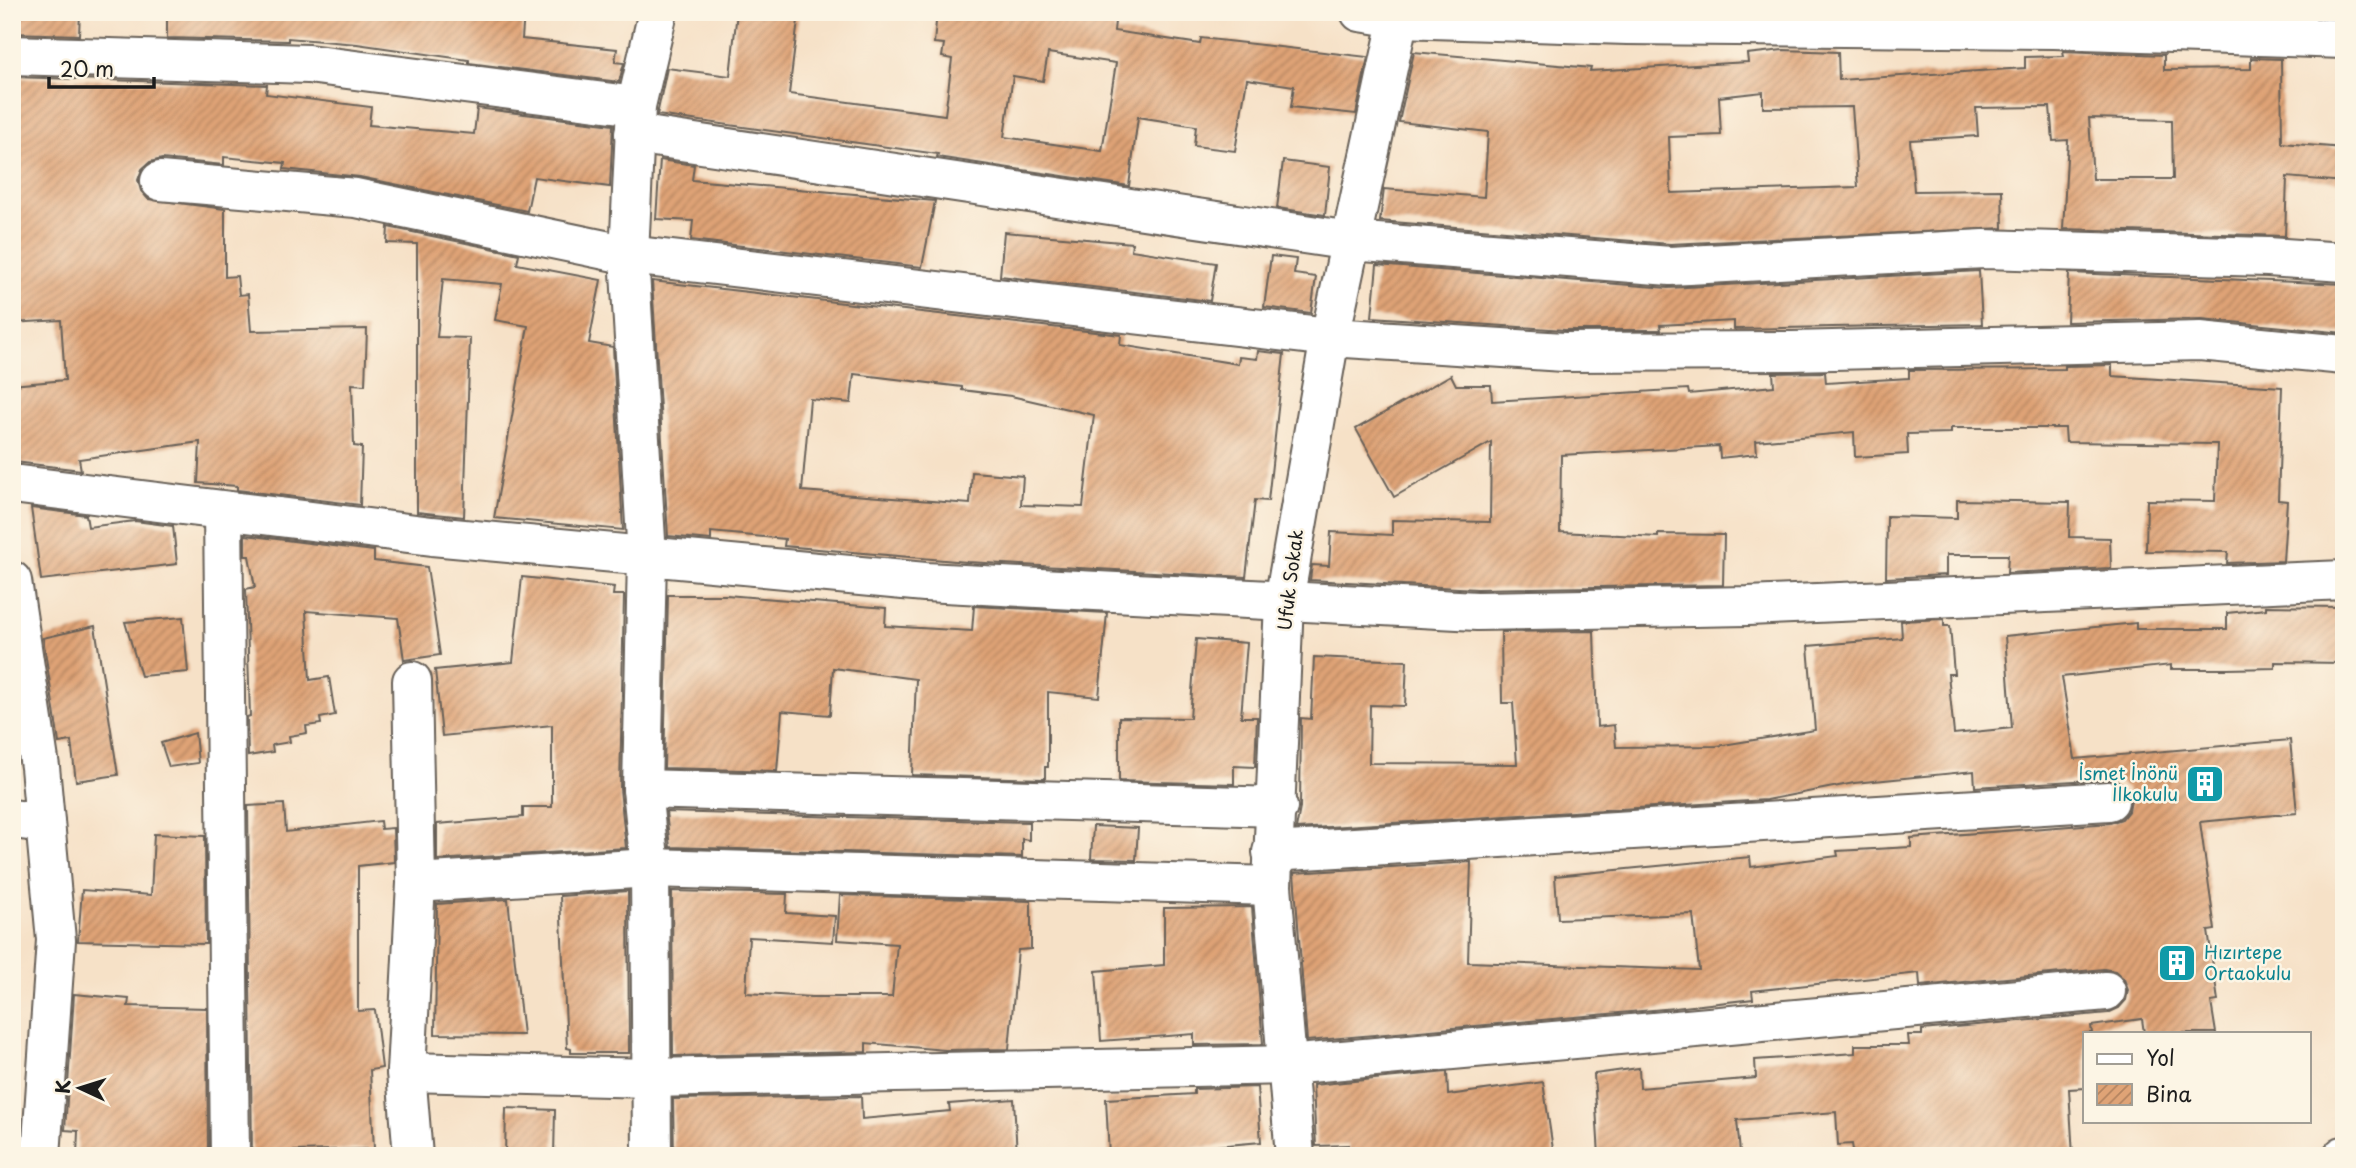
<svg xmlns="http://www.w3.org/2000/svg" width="2356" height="1168" font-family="'Playpen Sans',sans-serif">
  <defs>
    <pattern id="building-hatch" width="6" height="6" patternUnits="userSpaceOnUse" patternTransform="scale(1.75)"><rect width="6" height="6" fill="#dfa376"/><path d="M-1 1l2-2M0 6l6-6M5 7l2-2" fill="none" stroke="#b48460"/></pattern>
  </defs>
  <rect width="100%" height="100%" fill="#fcf5e5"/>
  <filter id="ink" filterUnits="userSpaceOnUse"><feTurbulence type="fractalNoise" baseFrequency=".0143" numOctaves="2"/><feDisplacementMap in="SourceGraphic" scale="14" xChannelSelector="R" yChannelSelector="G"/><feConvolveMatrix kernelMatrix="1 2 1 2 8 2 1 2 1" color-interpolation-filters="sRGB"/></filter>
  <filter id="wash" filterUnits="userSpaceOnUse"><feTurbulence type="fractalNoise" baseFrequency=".00686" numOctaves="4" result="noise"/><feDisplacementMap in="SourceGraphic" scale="28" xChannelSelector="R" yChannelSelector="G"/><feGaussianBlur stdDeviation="1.57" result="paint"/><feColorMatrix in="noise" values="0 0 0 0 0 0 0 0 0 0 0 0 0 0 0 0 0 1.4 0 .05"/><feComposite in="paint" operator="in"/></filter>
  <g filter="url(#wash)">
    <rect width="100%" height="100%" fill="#f6e1c7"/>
    <g id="blocks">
      <g fill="url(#building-hatch)" fill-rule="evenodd">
        <path d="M12,12H80L79,35L12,33Z"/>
        <path d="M167,12H524L522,39L617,49L615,62L624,63L619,82L469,63V60L357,44L288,38V41L167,38Z"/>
        <path d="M737,12H799L789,94L945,115L952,59L942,57L944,44L934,43L937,12H1116L1114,31L1200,44L1201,38L1368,57L1356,114L1291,107L1294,86L1247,79L1235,151L1194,146L1196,126L1138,117L1129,186L937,157L938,154L657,115L667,68L730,76ZM1048,53L1116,63L1102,151L1004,137L1013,76L1043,81Z"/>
        <path d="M1783,50L1838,52L1839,80L2025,68V57L2064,56L2063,51L2164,55V70L2251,69V58L2281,59L2282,143L2344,148V182L2287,177L2285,236L2063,229L2068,140L2053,141L2050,107L1976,108L1978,136L1910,140L1914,191L2002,190L2003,228L1670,244L1380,221L1384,189L1484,197L1488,132L1399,122L1414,52L1591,68L1590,71L1748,62L1747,54ZM1763,92V108L1852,107L1858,187L1671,193L1669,137L1721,135L1719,97ZM2089,118L2172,120L2173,179H2093Z"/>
        <path d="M12,77L267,85L266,94L371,107L369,125L474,134L477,108L613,125L610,187L534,177L527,211L360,177L284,169L285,163L224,157V165L162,159L150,162L142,169L138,180L141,191L148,199L225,209V277L237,276L239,295L248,294L251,331L367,329L365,385L352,384L354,446L362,447L360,505L237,490V486L198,483L200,442L79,459L81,470L15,462H12V385L65,380L61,320L12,323Z"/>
        <path d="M660,160L694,165L692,180L935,201L922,267L691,240L693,221L656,219Z"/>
        <path d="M1283,161L1330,167L1325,215L1277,208Z"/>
        <path d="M388,227L519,254L517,264L601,280L589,343L613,347L623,530L494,518L528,326L495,320L502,284L443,279L437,337L470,338L464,517L417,512V244L387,243Z"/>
        <path d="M1004,232L1132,243L1131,250L1216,263L1210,301L1000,276Z"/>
        <path d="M1271,256L1296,259L1294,274L1316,277L1311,313L1264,307Z"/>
        <path d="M1377,265L1668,288L1979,271L1982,324L1734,329V321L1660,325L1661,330H1565L1372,317Z"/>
        <path d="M2069,273L2344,284V333L2202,319L2067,322Z"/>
        <path d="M652,281L1121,335L1120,345L1238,364L1239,357L1257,359L1258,351L1284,354L1268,501L1255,500L1246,577L967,562L784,546L785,539L711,532V540L668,536ZM854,374L962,387V390L1011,396L1094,415L1083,507L1021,505L1023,476L972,472L970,504L802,491L810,399L851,403Z"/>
        <path d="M2112,365V376L2282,387L2278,500L2287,501L2283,561L2227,563L2228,552L2146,551L2147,500L2215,501L2217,444L2066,442L2065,428H1951V433L1907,434L1908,454L1855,457L1854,432L1756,441L1757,454L1720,458L1719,446L1561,455L1560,532L1658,537V534L1724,535L1723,585L1477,589L1310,580L1312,565L1329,566L1331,532L1392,535V520L1490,522L1491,442L1394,497L1356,429L1451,375L1456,385H1491L1492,401L1688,389L1689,394L1774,386L1773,373L1825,372L1826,383L1909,378V370L2065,369V366Z"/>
        <path d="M1957,500L2070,502L2069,537L2110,538L2111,568L2007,573L2008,555H1946V575L1886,578L1887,516L1957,518Z"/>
        <path d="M31,508L86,515L88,527L135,521L173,526L177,564L41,580Z"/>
        <path d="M245,535L374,551V561L427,567L440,655L404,660L398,618L306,611L310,680L329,677L335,715L320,718L321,724L306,726L307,733L289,736L290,742L272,745L273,752L248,756L247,717L250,716L246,589L255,587L249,556H245Z"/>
        <path d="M522,577L614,587L613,595H624L620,789L626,848L437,860V824L523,817V807H552V725L442,736L435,670L513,662Z"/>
        <path d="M668,595H726L886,608L885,626L972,631L974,606L1107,613L1099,697L1048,692V767H1045V779L912,775L916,679L833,668L830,715L782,711L777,771L664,768Z"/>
        <path d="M2266,606L2342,607L2341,663L2275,662V668L2228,669H2171V665L2062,677L2075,759L2290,740L2297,813L2200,822L2215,930L2208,931L2218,1001L2211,1002L2216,1033H2144L2142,1019L2091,1026L2092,1033H2085V1088L2069,1089L2073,1156H1854L1852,1144L1838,1145L1836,1112L1737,1120L1740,1153L1599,1156L1594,1074L1639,1068L1640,1088L1756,1078L1755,1060L1855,1053V1045H1909L1908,1035H1922V1030L2108,1013L2119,1008L2126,1000L2128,990L2124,979L2115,971L2104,969L1920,986L1919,973L1752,991L1753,999L1675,1008L1307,1041L1294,873L1471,862L1468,962L1699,970L1693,914L1558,919L1555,876L1750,857L1751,867L1838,856L1837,851L1911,847V838L2110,823L2122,819L2129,810L2131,800L2127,788L2118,781L2108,779L1975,787L1974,771L1854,783L1766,800L1296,829L1300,808L1301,718L1311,719L1314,657L1407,661L1405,706L1370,705L1369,763L1517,764L1513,703H1502L1501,632L1594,631L1597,727L1614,725L1616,747L1717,746L1815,730L1808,646L1902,638L1901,621L1944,619V626H1950L1954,674H1948L1954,734L2012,728L2005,636L2136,623V629H2227V613L2266,609Z"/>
        <path d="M183,617L188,672L141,676L125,622Z"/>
        <path d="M95,626L118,775L76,781L71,741L59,743L43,638Z"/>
        <path d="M1196,639L1247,643L1241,717H1257L1255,767L1234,766V784L1119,781V717L1190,718Z"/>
        <path d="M195,733L198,763L169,767L161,743Z"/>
        <path d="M284,804L286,832L380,821L381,829L393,828L394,862L358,866V1011L375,1010L382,1068L370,1070L374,1149L294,1151L295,1156H252L248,806Z"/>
        <path d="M666,812L1029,822V840L1022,839V857L670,847Z"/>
        <path d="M1093,826L1138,828L1136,860L1091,859Z"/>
        <path d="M154,834L205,836L206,944L78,941L82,890L151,895Z"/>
        <path d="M628,891L629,1053H571V1049L567,1048L560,896Z"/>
        <path d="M672,891L787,894L786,913L835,916L833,942L749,937L746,993L811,997H892L897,944L837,940L840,895L1031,901V949L1018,950L1009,1049L945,1050L866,1043V1052L673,1056Z"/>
        <path d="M508,899L523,1035L435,1034L437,904Z"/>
        <path d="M1252,907L1263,1044L1194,1045V1034L1101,1041L1096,971L1164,965V908Z"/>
        <path d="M74,994L129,999L128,1006L207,1008L208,1156H77L78,1131L65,1130Z"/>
        <path d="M1447,1072L1448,1095L1543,1082L1554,1156H1348V1145L1316,1146L1313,1085Z"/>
        <path d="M1257,1087L1261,1142L1171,1150L1170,1156H1109L1106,1099L1194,1094V1089Z"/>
        <path d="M861,1096L862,1119L950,1111L949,1104L1014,1099L1017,1156H674L673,1099Z"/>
        <path d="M506,1108L555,1110L554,1156H505Z"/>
      </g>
    </g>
  </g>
  <g filter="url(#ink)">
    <use href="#blocks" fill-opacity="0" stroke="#686158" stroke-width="2"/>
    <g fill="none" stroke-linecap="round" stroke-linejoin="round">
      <defs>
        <g id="minor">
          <path d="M1360,12L1399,18L1627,25L2054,29L2344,39"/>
          <path d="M12,55L308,64L636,106"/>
          <path d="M634,134L1351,241L1670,266L1984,249L2268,257L2344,262"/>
          <path d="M160,181L356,198L629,255L1330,337L1564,352L1792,351L2200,341L2344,355"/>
          <path d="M12,484L432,536L925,582L1477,611L1748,606L2344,580"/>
          <path d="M223,511L230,1156"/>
          <path d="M12,581L40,767L56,940L41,1156"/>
          <path d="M412,681L416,883L406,1072L413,1156"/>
          <path d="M642,789L1278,807"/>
          <path d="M12,819L45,823"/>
          <path d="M1272,852L2109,801"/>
          <path d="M416,883L650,868L1272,886"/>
          <path d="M406,1072L650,1078L1287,1065L2106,991"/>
          <path d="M652,1156L650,868L642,789L647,557L629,255L636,106L658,12"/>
          <path d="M1295,1156L1272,886L1284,601L1330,337L1400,12"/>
          <path d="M2343,1156H2344"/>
        </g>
      </defs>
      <use href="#minor" stroke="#686158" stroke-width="42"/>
      <use href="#minor" stroke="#fff" stroke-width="38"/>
    </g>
  </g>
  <defs>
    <symbol id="building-square" viewBox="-11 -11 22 22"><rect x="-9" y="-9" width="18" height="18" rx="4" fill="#0f9aa8" stroke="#fcf5e5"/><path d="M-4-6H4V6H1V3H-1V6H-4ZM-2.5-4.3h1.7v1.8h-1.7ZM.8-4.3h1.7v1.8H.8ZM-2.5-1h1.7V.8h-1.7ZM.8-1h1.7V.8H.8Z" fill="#fff"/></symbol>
  </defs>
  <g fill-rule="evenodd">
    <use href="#building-square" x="2183" y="762" width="44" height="44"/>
    <use href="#building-square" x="2155" y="941" width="44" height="44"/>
  </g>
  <g text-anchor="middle" stroke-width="5" stroke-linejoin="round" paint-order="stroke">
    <g font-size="18" fill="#1c1c1c" stroke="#fcf5e5">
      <text transform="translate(1291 580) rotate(-83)" y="6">Ufuk Sokak</text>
    </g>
    <g font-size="18" fill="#0d838f" stroke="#fcf5e5" text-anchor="end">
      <text x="2178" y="780">İsmet İnönü<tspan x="2178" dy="21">İlkokulu</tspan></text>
      <text x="2204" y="959" text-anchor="start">Hızırtepe<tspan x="2204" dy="21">Ortaokulu</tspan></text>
    </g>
  </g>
  <rect width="2356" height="1168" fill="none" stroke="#fcf5e5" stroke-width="42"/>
  <rect x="2083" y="1032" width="228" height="91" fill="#fcf5e5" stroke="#a29e95" stroke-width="2"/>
  <rect x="2097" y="1054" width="35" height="10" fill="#ffffff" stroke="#a29e95" stroke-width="2"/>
  <text x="2146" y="1066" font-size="21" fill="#1c1c1c">Yol</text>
  <rect x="2097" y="1084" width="35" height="21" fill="url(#building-hatch)" stroke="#a29e95" stroke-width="2"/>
  <text x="2146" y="1102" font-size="21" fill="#1c1c1c">Bina</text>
  <g transform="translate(80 1088) rotate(274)" stroke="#fcf5e5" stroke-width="5" paint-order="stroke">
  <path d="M0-5L12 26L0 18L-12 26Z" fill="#1c1c1c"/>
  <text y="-10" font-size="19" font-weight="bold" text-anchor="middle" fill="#1c1c1c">K</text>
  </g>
  <path d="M49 77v10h105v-10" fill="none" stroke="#1c1c1c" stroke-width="3.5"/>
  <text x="60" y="77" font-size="21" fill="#1c1c1c" stroke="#fcf5e5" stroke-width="5" paint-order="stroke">20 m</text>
</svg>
